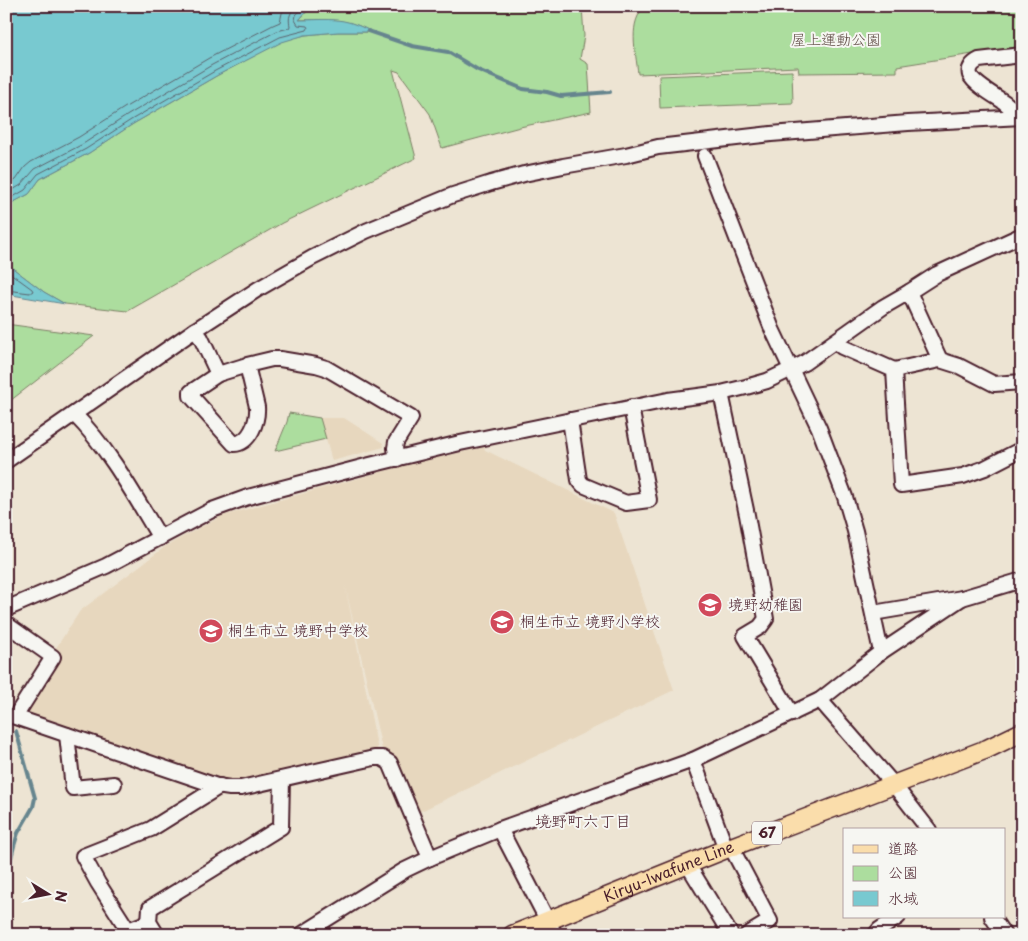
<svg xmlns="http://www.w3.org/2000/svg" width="1028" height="941" font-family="'Playpen Sans','Klee One',sans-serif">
  <rect width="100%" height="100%" fill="#ede4d3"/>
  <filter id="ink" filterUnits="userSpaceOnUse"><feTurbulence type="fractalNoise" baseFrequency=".02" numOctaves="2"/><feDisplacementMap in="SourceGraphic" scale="10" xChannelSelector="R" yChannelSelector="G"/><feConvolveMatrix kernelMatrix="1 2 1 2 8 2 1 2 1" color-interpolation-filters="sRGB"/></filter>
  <g filter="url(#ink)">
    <g fill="#e7d7be">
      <path d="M320,418H344L383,443L384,447L332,461Z"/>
      <path d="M484,447L485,450L614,513L674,690L419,812L397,760L382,749L345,585L378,751L239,782H220L22,714L54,651L80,611L166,546L222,516L406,465Z"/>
    </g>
    <g fill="#acdd9e" stroke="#7b7e64">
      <path d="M312,6H582L584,36L580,59L588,64L591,112L520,127L442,148L430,114L399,72L393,70L416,158L282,223L128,311L65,304L44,292L6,263V206L29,194L40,179L89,153L133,124L218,75L282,41L305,35L338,32H371C349,18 324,19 299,20Z"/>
      <path d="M646,6H1022V49L979,53L897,66V72L799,73L798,67L638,74C636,52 627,21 646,6Z"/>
      <path d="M792,71L793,103L660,108L659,76Z"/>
      <path d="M6,324L94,336L6,404Z"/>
      <path d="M289,413L320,418L326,439L275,451L287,422Z"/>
    </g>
    <g fill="#78c9d0" stroke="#66858e">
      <path d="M6,6H312L306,12L299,20C318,20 339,17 357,25C362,27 367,29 372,32H338L305,35L282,42L218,75L133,124L89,153L40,179L29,194L6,206Z"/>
      <path d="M6,263L44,292L65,304L6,294Z"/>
    </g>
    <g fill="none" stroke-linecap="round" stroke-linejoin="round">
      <g stroke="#5c636d" stroke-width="1">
        <path d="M6,185L16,180L25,167L31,162L79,137L124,108L209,58L273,25L280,22L282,13L286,6"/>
        <path d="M6,194L21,185L35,169L83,144L128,115L212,65L277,31L289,28L290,26C288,17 290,13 296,6"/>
        <path d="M6,201L25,190L38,174L86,149L131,120L215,71L280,37L307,30L308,28L307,26L298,25L295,20L296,15L304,6"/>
        <path d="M6,270L32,289L33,291L30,293L6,290"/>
      </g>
      <g stroke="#66858e" stroke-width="4">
        <path d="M368,31L412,46L448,52L478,70L523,89L547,92L561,96L610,92"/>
        <path d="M6,900L9,886V866L14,846L18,833L33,807L35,798L16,731"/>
      </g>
      <defs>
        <g id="minor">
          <path d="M1022,55L979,60C973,63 968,68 970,75C974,84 995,96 1004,102C1010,107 1016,112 1022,117"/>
          <path d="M705,156L772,329L819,428L845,497L855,531L881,652"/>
          <path d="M909,292L940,360"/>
          <path d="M195,330L201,338L218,374"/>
          <path d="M836,342L842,347L894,370L901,485L963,476L985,468L1022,449"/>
          <path d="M247,365L257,407C258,421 250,443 234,444L191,396V392L218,374L247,365L272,359H280L316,365L326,368L411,418L396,442L395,448L397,459"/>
          <path d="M894,370L940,360L959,366L994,384L1022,382"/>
          <path d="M721,393L747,515L766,619L760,627L745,636L792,714"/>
          <path d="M74,414C110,450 134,495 160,538"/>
          <path d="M570,420L579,480L583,485L626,503L649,500L631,407"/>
          <path d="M6,461L195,330L258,289L312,258L366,231L453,195L491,183L524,174L563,166L626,155L658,147L771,134L908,123L1022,117"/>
          <path d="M6,609L106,566L212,510L248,497L366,466L460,443L668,400L721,393L746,387L767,381L804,363L883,307L909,292L937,274L1022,235"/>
          <path d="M873,613L962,598L1022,580"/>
          <path d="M6,624L53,657L15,717L217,786L230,788H241L374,758H382L390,763L430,858"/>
          <path d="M820,700L894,785L929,830"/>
          <path d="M67,735L73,788L114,784"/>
          <path d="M693,760L726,849"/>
          <path d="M500,829L555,935"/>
          <path d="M731,847L770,921L747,935"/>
          <path d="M688,865L731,935"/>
          <path d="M992,917L1004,935"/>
          <path d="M149,922L128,930L98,883L83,856L151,829L220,786"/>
          <path d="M157,935L149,922L150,908L281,827L282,779"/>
          <path d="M301,935L405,870L430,858L500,829L693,760L820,700L881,652L962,598"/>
          <path d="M875,935L879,930L898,917"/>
        </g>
        <g id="major">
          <path id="s1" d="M512,935L726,849L987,749L1022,732"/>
        </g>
      </defs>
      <use href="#minor" stroke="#4a1f2b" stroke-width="18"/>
      <use href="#major" stroke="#4a1f2b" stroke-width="21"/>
      <use href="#minor" stroke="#f6f6f2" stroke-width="14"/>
      <use href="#major" stroke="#faddab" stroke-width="18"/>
    </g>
  </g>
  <defs>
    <symbol id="school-disc" viewBox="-11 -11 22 22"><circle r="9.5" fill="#d1495b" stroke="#f6f6f2"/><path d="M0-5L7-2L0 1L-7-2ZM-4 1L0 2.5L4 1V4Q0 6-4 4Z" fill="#fff"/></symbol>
  </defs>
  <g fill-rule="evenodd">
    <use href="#school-disc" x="696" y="591" width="28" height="28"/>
    <use href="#school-disc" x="488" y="608" width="28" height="28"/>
    <use href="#school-disc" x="197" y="617" width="28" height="28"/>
  </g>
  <g text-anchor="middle" stroke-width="4" stroke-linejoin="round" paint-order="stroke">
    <rect fill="#f6f6f2" stroke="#7e6067" stroke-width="1" x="752" y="821.5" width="30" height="23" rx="4"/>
    <g font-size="14" font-weight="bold" fill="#4a1f2b">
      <text x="767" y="838">67</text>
    </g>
    <g font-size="15" fill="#624e48" stroke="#f6f6f2">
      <text x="836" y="45">屋上運動公園</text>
    </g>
    <g font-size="15" fill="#4a1f2b" stroke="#f6f6f2" text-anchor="start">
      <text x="728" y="610">境野幼稚園</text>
      <text x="520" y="627">桐生市立 境野小学校</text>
      <text x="228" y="636">桐生市立 境野中学校</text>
    </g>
    <g font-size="15" fill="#4a1f2b" stroke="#f6f6f2">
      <text dy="5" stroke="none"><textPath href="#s1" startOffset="169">Kiryu-Iwafune Line</textPath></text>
    </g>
    <g font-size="16" fill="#4a1f2b" stroke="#f6f6f2">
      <text x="583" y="827">境野町六丁目</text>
    </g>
  </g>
  <rect width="1028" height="941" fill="none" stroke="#f6f6f2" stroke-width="25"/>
  <rect x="12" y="12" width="1003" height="916" fill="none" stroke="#4a1f2b" stroke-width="2" filter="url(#ink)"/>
  <rect x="843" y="828" width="162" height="90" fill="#f6f6f2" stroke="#b1a0a2"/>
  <rect x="853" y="845" width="25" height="8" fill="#faddab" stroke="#b1a0a2"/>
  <text x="888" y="854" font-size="15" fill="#4a1f2b">道路</text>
  <rect x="853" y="866" width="25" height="15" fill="#acdd9e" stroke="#b1a0a2"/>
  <text x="888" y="878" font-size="15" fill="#4a1f2b">公園</text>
  <rect x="853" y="891" width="25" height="15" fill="#78c9d0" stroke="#b1a0a2"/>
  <text x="888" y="904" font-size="15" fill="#4a1f2b">水域</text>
  <g transform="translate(48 894) rotate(100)" stroke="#f6f6f2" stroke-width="4" paint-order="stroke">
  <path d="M0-4L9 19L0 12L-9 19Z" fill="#4a1f2b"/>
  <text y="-8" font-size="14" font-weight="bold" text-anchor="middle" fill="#4a1f2b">N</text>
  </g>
</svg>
